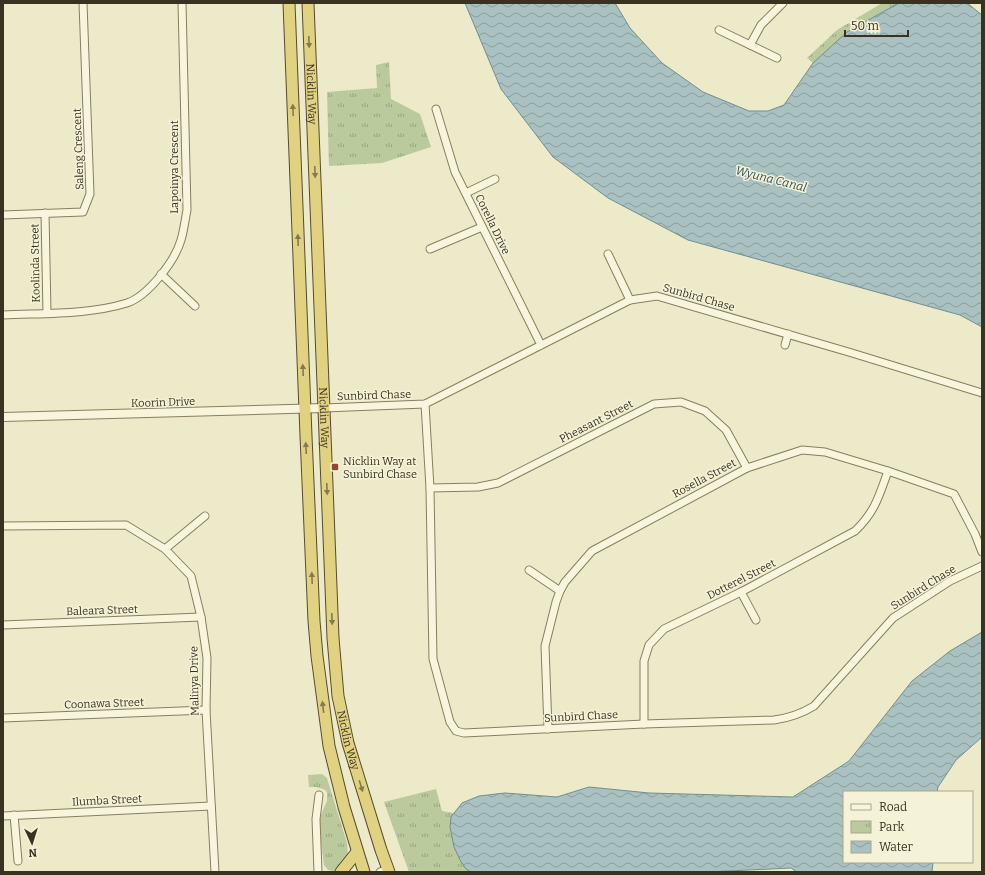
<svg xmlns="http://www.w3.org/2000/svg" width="985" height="875" font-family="Bitter,serif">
  <defs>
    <pattern id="park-tufts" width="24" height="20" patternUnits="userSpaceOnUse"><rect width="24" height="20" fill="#baca9d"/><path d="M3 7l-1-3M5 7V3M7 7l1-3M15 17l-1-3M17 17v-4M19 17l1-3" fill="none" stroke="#98a580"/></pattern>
    <pattern id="water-waves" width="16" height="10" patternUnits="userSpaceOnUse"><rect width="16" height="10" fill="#a9c1c0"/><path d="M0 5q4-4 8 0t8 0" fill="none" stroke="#8b9d9c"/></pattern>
  </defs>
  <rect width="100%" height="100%" fill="#eceac9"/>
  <g fill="url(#park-tufts)">
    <path d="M882,3H899L847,32L813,63L807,58L837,30Z"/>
    <path d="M389,62L391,99L420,114L431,147L382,163L329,166L327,92L377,88L376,65Z"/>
    <path d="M322,774L327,778L347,843L348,856L339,870L333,871L328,870L324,865L319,829V819L327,801V792C322,787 316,787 309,787L308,775Z"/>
    <path d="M436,789L442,811L454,813L451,817L466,869L471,872H409L384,802Z"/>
  </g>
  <g fill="url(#water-waves)" stroke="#708f8f">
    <path d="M465,3H615L630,28L662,63L703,92L749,111H768L784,105L813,63L847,32L899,3H967L982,15V327L960,315L688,240L608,198L553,157L501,89Z"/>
    <path d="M982,632V737L956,760L938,787L937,792H844V862H933L932,872H797L791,868L707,872H471L466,869L460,860L454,847L450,827L451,817L462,803L479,796L505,793L557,797L589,787L649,793L793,797L849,761L912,681L950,651Z"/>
  </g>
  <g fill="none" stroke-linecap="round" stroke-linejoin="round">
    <defs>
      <g id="minor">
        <path d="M719,30L777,58"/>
        <path d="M750,45L761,25L783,3"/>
        <path d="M436,109L455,172L541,345"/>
        <path d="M466,193L495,179"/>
        <path d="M45,213L47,313"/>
        <path d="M3,215L83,212L90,194L83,3"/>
        <path d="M430,249L482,227"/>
        <path d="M608,254L630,300"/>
        <path d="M161,274L195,306"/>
        <path d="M3,315C43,313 88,315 127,303C148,296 175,261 181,240C184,230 185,220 187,210L182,3"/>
        <path d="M785,345L788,334"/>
        <path d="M425,404L430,488L433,659L450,722L456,731L464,733L644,724L774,720C789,718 801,714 814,706L893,618L950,581L982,566"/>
        <path d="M324,408L425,404L630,300L657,296L852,353L982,393"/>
        <path d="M430,488L478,487L498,483L654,404L681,402L705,411L726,430L747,468"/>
        <path d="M3,526L126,525L165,549L191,576L201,617L207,658L206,710L215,872"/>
        <path d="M165,549L205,516"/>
        <path d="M529,570L560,591"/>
        <path d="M741,592L756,620"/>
        <path d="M3,625L201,617"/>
        <path d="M3,718L206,710"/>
        <path d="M644,724V661L649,645L664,629L741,592L855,531C875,512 879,496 888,471"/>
        <path d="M548,729L545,646L556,602L560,591L565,582L592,551L747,468L802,450L825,452L888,471L954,494L975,534L982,552"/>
        <path d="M14,815L18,861"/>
        <path d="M3,816L211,806"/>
        <path d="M318,872L316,819L319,795"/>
        <path d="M380,872L388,869"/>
      </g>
      <path id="tertiary" d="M3,417L324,408"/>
      <g id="trunk">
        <path d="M289,3L306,436L314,621L317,656L329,746L344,807L364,872"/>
        <path id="s1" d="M308,3L333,638L338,696L348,743L381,850L389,872"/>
        <path d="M341,872L357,852"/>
      </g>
    </defs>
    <use href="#minor" stroke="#887e5f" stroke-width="9"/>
    <use href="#tertiary" stroke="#887e5f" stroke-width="10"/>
    <use href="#trunk" stroke="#564b32" stroke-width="13"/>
    <use href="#minor" stroke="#f7f6dc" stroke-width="7"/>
    <use href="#tertiary" stroke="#f7f6dc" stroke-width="8"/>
    <use href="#trunk" stroke="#e1d282" stroke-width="11"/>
  </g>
  <defs><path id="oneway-solid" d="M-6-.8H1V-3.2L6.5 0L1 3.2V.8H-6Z"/></defs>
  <g fill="#857a4d">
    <use href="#oneway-solid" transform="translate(309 42) rotate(88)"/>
    <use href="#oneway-solid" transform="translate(293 110) rotate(-92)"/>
    <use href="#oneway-solid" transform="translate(315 172) rotate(88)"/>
    <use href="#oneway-solid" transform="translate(298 240) rotate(-92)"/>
    <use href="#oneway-solid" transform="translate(303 370) rotate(-92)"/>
    <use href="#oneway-solid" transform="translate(306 448) rotate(-93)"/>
    <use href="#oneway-solid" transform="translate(327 489) rotate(88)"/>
    <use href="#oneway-solid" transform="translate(312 578) rotate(-92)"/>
    <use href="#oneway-solid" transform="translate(332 619) rotate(88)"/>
    <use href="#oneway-solid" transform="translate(323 707) rotate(-97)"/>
    <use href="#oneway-solid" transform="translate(361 786) rotate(73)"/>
  </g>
  <rect fill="#944832" stroke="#f4f3d8" stroke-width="1.5" x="331" y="463" width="8" height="8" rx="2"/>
  <g text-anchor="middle" stroke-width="3" stroke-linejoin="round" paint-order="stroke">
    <g font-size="11" fill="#393221" stroke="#f4f3d8">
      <text dy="4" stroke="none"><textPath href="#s1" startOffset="91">Nicklin Way</textPath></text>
      <text transform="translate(78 149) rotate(-92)" y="4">Saleng Crescent</text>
      <text transform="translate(174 167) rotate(-90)" y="4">Lapoinya Crescent</text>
      <text transform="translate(493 224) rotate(64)" y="4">Corella Drive</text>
      <text transform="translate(35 263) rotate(-91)" y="4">Koolinda Street</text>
      <text transform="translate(699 297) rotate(16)" y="4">Sunbird Chase</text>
      <text transform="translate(374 395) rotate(-2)" y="4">Sunbird Chase</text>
      <text transform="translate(163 402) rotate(-2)" y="4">Koorin Drive</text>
      <text dy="4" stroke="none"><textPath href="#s1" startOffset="415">Nicklin Way</textPath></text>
      <text transform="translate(596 421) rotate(-27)" y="4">Pheasant Street</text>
      <text transform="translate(704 478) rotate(-28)" y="4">Rosella Street</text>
      <text transform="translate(741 579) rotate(-27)" y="4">Dotterel Street</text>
      <text transform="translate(923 587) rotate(-32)" y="4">Sunbird Chase</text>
      <text transform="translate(102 610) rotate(-2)" y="4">Baleara Street</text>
      <text transform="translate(194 681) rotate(-91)" y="4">Malinya Drive</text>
      <text transform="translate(104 703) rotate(-2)" y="4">Coonawa Street</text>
      <text transform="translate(581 716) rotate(-3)" y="4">Sunbird Chase</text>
      <text dy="4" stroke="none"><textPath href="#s1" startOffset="739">Nicklin Way</textPath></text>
      <text transform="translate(107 800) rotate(-3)" y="4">Ilumba Street</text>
    </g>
    <g font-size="11" fill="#393221" stroke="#f4f3d8" text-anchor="start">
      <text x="343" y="465">Nicklin Way at<tspan x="343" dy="13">Sunbird Chase</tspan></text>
    </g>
    <g font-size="12" font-style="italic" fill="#315158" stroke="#f4f3d8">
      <text transform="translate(771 179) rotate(14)" y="4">Wyuna Canal</text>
    </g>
  </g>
  <rect width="985" height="875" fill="none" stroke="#393221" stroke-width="8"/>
  <rect x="843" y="791" width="130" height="72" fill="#f4f3d8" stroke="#a9a68f"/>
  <rect x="851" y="804" width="20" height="6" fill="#f7f6dc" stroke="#a9a68f"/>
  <text x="879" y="811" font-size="12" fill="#393221">Road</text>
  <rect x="851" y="821" width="20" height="12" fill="url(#park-tufts)" stroke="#a9a68f"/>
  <text x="879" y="831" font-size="12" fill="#393221">Park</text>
  <rect x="851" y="841" width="20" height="12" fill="url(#water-waves)" stroke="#a9a68f"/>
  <text x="879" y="851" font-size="12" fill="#393221">Water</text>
  <g transform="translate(32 843) rotate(176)" stroke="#f4f3d8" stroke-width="3" paint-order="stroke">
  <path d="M0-3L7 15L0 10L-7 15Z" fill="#393221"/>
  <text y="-6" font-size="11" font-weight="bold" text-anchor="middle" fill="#393221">N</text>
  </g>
  <path d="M845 30v6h63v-6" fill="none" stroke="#393221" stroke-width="2"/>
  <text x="851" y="30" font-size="12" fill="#393221" stroke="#f4f3d8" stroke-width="3" paint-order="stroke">50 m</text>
</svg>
